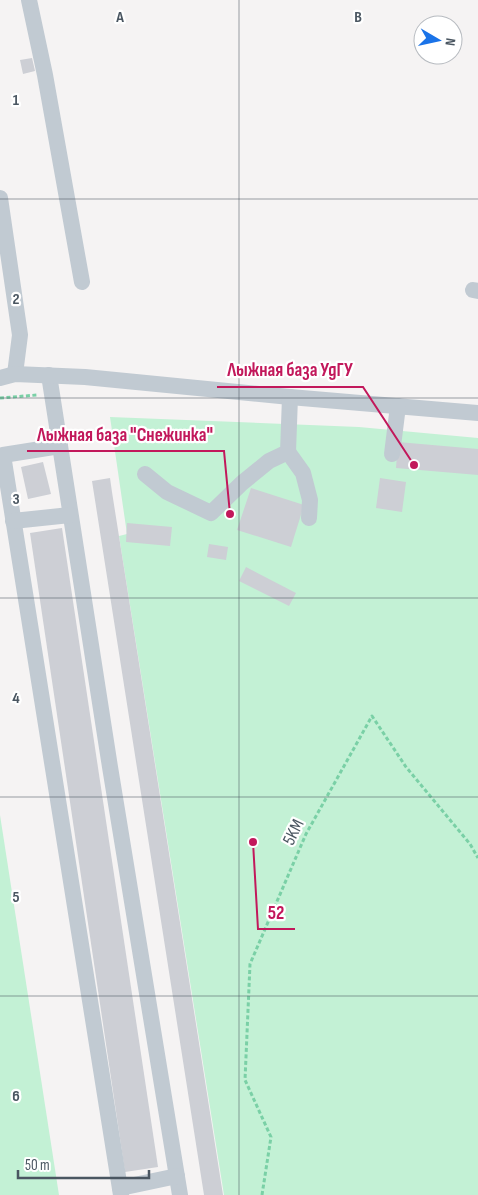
<svg xmlns="http://www.w3.org/2000/svg" width="478" height="1195" font-family="'Sofia Sans Condensed',sans-serif">
  <rect width="100%" height="100%" fill="#f5f3f3"/>
  <g fill="#c3f1d5">
    <path d="M110,417L359,427L478,438V1195H224L122,555L119,536L127,534Z"/>
    <path d="M0,815L59,1195H0Z"/>
  </g>
  <g fill="#cdcfd5">
    <path d="M32,58L35,71L23,74L20,60Z"/>
    <path d="M398,442L478,449V475L396,468Z"/>
    <path d="M43,462L51,494L28,499L21,467Z"/>
    <path d="M110,478L112,492L223,1195H204L92,481Z"/>
    <path d="M380,478L406,482L402,512L376,508Z"/>
    <path d="M251,488L304,505L291,547L237,530Z"/>
    <path d="M127,523L172,527L170,546L126,542Z"/>
    <path d="M62,528L158,1167L125,1172L30,533Z"/>
    <path d="M209,544L228,547L226,560L207,557Z"/>
    <path d="M246,567L296,593L289,606L239,581Z"/>
  </g>
  <g fill="none" stroke-linecap="round" stroke-linejoin="round">
    <g stroke="#7ad0a6" stroke-width="3" stroke-dasharray="4 2.5" stroke-linecap="butt">
      <path d="M0,398L37,395"/>
      <path d="M262,1195L271,1137L245,1080L250,964L306,834L372,716L406,767L470,844L478,858"/>
    </g>
    <g stroke="#c1cad2" stroke-width="16">
      <path d="M29,0L45,75L82,282"/>
      <path d="M0,198L20,335L15,374"/>
      <path d="M473,290L478,291"/>
      <path d="M49,375L110,767L180,1195"/>
      <path d="M0,378L15,374L85,377L290,397L478,413"/>
      <path d="M60,446L3,455L121,1195"/>
      <path d="M288,452L303,473L310,500L309,518"/>
      <path d="M392,454L398,406"/>
      <path d="M145,474L167,492L211,513L242,483L269,461L288,452L290,397"/>
      <path d="M13,521L70,515"/>
      <path d="M120,1188L177,1176"/>
    </g>
  </g>
  <path fill="none" stroke="#4a5661" stroke-width="1" stroke-opacity="0.55" d="M239,0V1195M0,199H478M0,398H478M0,598H478M0,797H478M0,996H478"/>
  <g text-anchor="middle" stroke-width="4.5" stroke-linejoin="round" paint-order="stroke">
    <g font-size="18" fill="#4a5661" stroke="#fff">
      <text transform="translate(293 832) rotate(-64)" y="6">5KM</text>
    </g>
  </g>
  <g font-size="16" text-anchor="middle" font-weight="bold" fill="#4a5661" stroke="#fff" stroke-width="4.5" stroke-linejoin="round" paint-order="stroke">
    <text x="120" y="22">A</text>
    <text x="358" y="22">B</text>
    <text x="16" y="105">1</text>
    <text x="16" y="304">2</text>
    <text x="16" y="504">3</text>
    <text x="16" y="703">4</text>
    <text x="16" y="902">5</text>
    <text x="16" y="1101">6</text>
  </g>
  <path fill="none" stroke="#c2185b" stroke-width="2" d="M414 465L363 387H217M230 514L224 451H27M253 842L258 929H295"/>
  <g fill="#c2185b" stroke="#fff" stroke-width="2">
    <circle cx="414" cy="465" r="5"/>
    <circle cx="230" cy="514" r="5"/>
    <circle cx="253" cy="842" r="5"/>
  </g>
  <g font-size="19" text-anchor="middle" font-weight="bold" fill="#c2185b" stroke="#fff" stroke-width="4.5" stroke-linejoin="round" paint-order="stroke">
    <text x="290" y="376">Лыжная база УдГУ</text>
    <text x="125" y="441">Лыжная база "Снежинка"</text>
    <text x="276" y="919">52</text>
  </g>
  <g transform="translate(438 40) rotate(99)"><circle r="24" fill="#ffffff" stroke="#b7bbc0"/>
  <path d="M0-4L9 19L0 12L-9 19Z" fill="#1a73e8"/>
  <text y="-8" font-size="14" font-weight="bold" text-anchor="middle" fill="#4a5661">N</text>
  </g>
  <path d="M18 1170v8h131v-8" fill="none" stroke="#4a5661" stroke-width="2.5"/>
  <text x="25" y="1170" font-size="15" fill="#4a5661" stroke="#ffffff" stroke-width="4" paint-order="stroke">50 m</text>
</svg>
